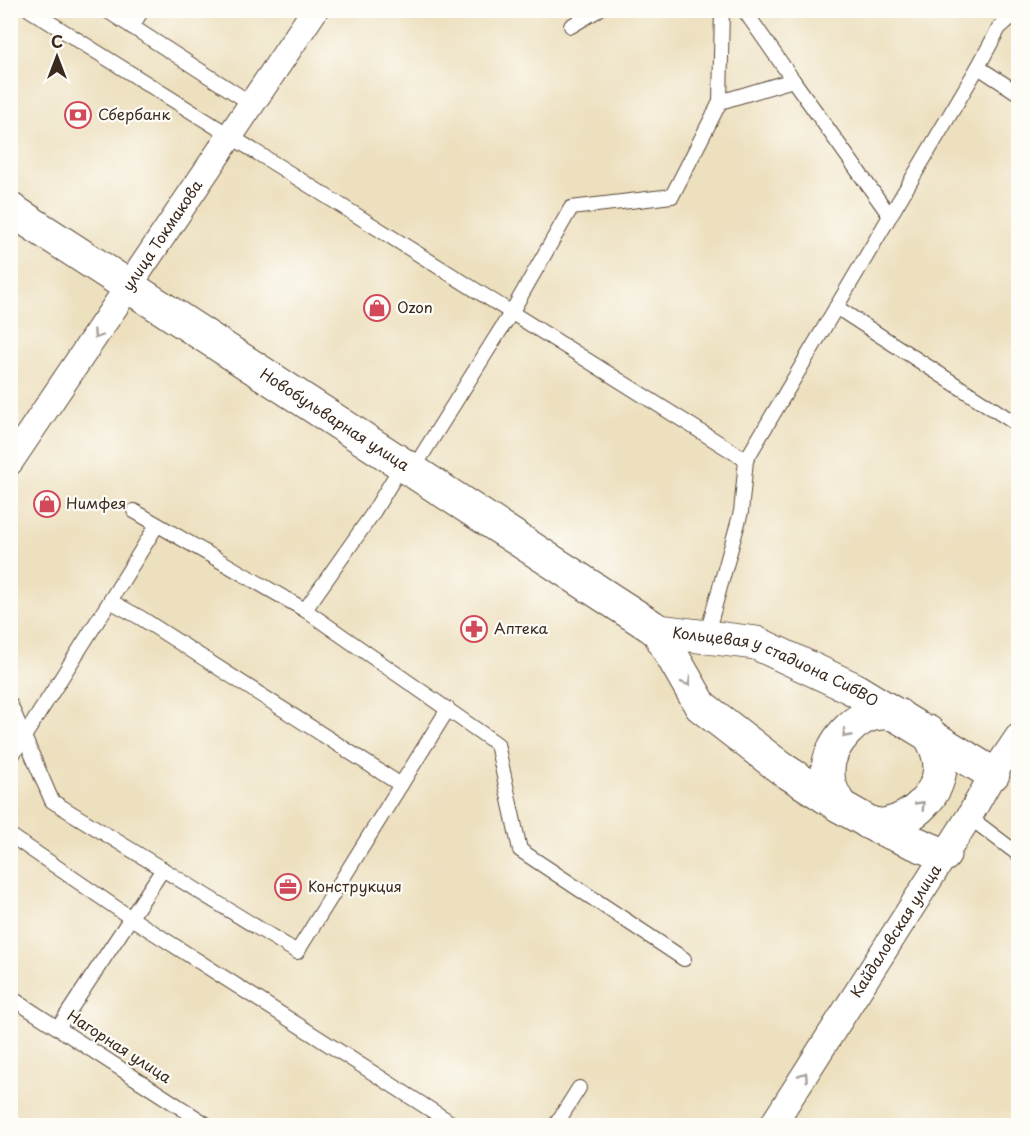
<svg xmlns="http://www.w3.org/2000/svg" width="1029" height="1136" font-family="'Playpen Sans',sans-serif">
  <rect width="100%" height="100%" fill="#fdfcf7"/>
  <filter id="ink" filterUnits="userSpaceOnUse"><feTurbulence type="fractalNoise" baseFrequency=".0167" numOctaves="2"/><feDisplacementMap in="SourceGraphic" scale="12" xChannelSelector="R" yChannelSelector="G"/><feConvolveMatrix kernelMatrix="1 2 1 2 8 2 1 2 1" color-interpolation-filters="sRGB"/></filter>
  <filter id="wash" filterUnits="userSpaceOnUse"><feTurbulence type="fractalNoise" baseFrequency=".008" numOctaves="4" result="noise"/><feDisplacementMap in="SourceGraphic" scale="24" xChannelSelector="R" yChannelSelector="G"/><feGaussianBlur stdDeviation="1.35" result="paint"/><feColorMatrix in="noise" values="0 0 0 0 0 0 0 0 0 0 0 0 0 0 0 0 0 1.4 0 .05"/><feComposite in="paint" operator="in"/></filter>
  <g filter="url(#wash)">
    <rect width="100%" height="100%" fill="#ede0bf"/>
  </g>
  <g filter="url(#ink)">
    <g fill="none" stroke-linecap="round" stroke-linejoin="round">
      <defs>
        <g id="service">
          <path d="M30,10L746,460"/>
          <path d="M106,10L252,104"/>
          <path d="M722,10L720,102L793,80L744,10"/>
          <path d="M1018,11L999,28L978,67L1018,93"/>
          <path d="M571,26L598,10"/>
          <path d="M132,27L142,10"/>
          <path d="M793,80L890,216"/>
          <path d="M836,307L1018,425"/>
          <path d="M402,465L371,516L305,610L497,744L520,850L684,959"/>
          <path d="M412,471L511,313L571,208L672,196L720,102"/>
          <path d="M134,511L305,610"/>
          <path d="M157,525L110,601L141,618L401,785"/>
          <path d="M706,637L741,512L746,460L978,67"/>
          <path d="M10,704L52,801L297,952L448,709"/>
          <path d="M10,759L110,601"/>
          <path d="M969,817L1018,854"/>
          <path d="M10,835L131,918L456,1126"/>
          <path d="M10,997L209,1126"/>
          <path d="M58,1028L163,869"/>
          <path d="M555,1126L579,1088"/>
        </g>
        <g id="minor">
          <path id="s1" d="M10,462L315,10"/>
          <path id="s2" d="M772,1126L969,817L993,774L1018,737"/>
        </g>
        <g id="tertiary">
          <path id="s3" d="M10,209L651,626L658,631L701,706L781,768L840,806L877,827L944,855"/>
          <path id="s4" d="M658,631L756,643L852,688L993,774"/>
          <path d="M840,806C834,795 827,784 828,770C829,744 856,713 883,713C888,713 893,714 898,715"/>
          <path d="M869,823C875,824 882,826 888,824C914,818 938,795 940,768C940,754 934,743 928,732"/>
        </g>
      </defs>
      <use href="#service" stroke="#564536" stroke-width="16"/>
      <use href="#minor" stroke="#564536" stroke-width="28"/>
      <use href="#tertiary" stroke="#564536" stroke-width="35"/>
      <use href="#service" stroke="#fff" stroke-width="14"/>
      <use href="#minor" stroke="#fff" stroke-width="26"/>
      <use href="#tertiary" stroke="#fff" stroke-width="33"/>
    </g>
    <defs><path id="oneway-chevron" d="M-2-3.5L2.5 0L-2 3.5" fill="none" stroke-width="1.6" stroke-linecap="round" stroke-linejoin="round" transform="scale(1.5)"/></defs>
    <g stroke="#a79f9a">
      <use href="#oneway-chevron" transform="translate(97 335) rotate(124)"/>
      <use href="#oneway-chevron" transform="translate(687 682) rotate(60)"/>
      <use href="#oneway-chevron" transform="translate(846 734) rotate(133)"/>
      <use href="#oneway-chevron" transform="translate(921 805) rotate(-46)"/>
      <use href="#oneway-chevron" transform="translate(804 1076) rotate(-57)"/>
    </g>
  </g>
  <defs>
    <symbol id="bank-ring" viewBox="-11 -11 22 22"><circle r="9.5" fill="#fdfcf7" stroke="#d1495b" stroke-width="1.5"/><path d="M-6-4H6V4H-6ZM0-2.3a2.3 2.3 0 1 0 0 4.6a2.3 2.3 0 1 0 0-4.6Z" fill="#d1495b"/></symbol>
    <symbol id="shop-ring" viewBox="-11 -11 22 22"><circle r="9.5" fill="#fdfcf7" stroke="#d1495b" stroke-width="1.5"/><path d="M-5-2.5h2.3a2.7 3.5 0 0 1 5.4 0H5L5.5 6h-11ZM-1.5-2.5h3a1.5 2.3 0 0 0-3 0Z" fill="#d1495b"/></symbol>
    <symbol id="pharmacy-ring" viewBox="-11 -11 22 22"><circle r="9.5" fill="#fdfcf7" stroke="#d1495b" stroke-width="1.5"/><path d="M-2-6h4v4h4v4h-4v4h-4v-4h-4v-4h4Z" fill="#d1495b"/></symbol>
    <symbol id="office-ring" viewBox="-11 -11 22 22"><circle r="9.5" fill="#fdfcf7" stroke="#d1495b" stroke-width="1.5"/><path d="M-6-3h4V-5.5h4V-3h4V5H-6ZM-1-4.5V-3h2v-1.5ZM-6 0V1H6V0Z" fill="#d1495b"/></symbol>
  </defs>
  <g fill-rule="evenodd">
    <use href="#bank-ring" x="63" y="100" width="30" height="30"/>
    <use href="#shop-ring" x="362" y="293" width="30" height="30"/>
    <use href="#shop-ring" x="32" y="489" width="30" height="30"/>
    <use href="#pharmacy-ring" x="459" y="614" width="30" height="30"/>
    <use href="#office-ring" x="273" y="872" width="30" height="30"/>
  </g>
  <g text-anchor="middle" stroke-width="4.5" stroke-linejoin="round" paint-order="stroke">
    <g font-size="15" fill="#3b2a1e" stroke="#fdfcf7" text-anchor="start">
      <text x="98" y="120">Сбербанк</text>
      <text x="397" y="313">Ozon</text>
      <text x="66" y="509">Нимфея</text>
      <text x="494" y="634">Аптека</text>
      <text x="308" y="892">Конструкция</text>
    </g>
    <g font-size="15" fill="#3b2a1e" stroke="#fdfcf7">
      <text dy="5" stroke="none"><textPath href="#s1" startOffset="273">улица Токмакова</textPath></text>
      <text dy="5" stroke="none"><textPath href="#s3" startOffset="387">Новобульварная улица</textPath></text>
      <text dy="5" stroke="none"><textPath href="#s4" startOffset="124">Кольцевая у стадиона СибВО</textPath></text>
      <text dy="5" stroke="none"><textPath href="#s2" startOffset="231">Кайдаловская улица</textPath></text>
      <text transform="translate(119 1047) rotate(33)" y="5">Нагорная улица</text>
    </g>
  </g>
  <rect width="1029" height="1136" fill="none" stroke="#fdfcf7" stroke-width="36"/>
  <g transform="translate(57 57)" stroke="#fdfcf7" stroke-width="4.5" paint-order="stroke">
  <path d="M0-4.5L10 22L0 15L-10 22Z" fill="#3b2a1e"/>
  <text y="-9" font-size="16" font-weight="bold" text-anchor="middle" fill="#3b2a1e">С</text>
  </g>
</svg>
